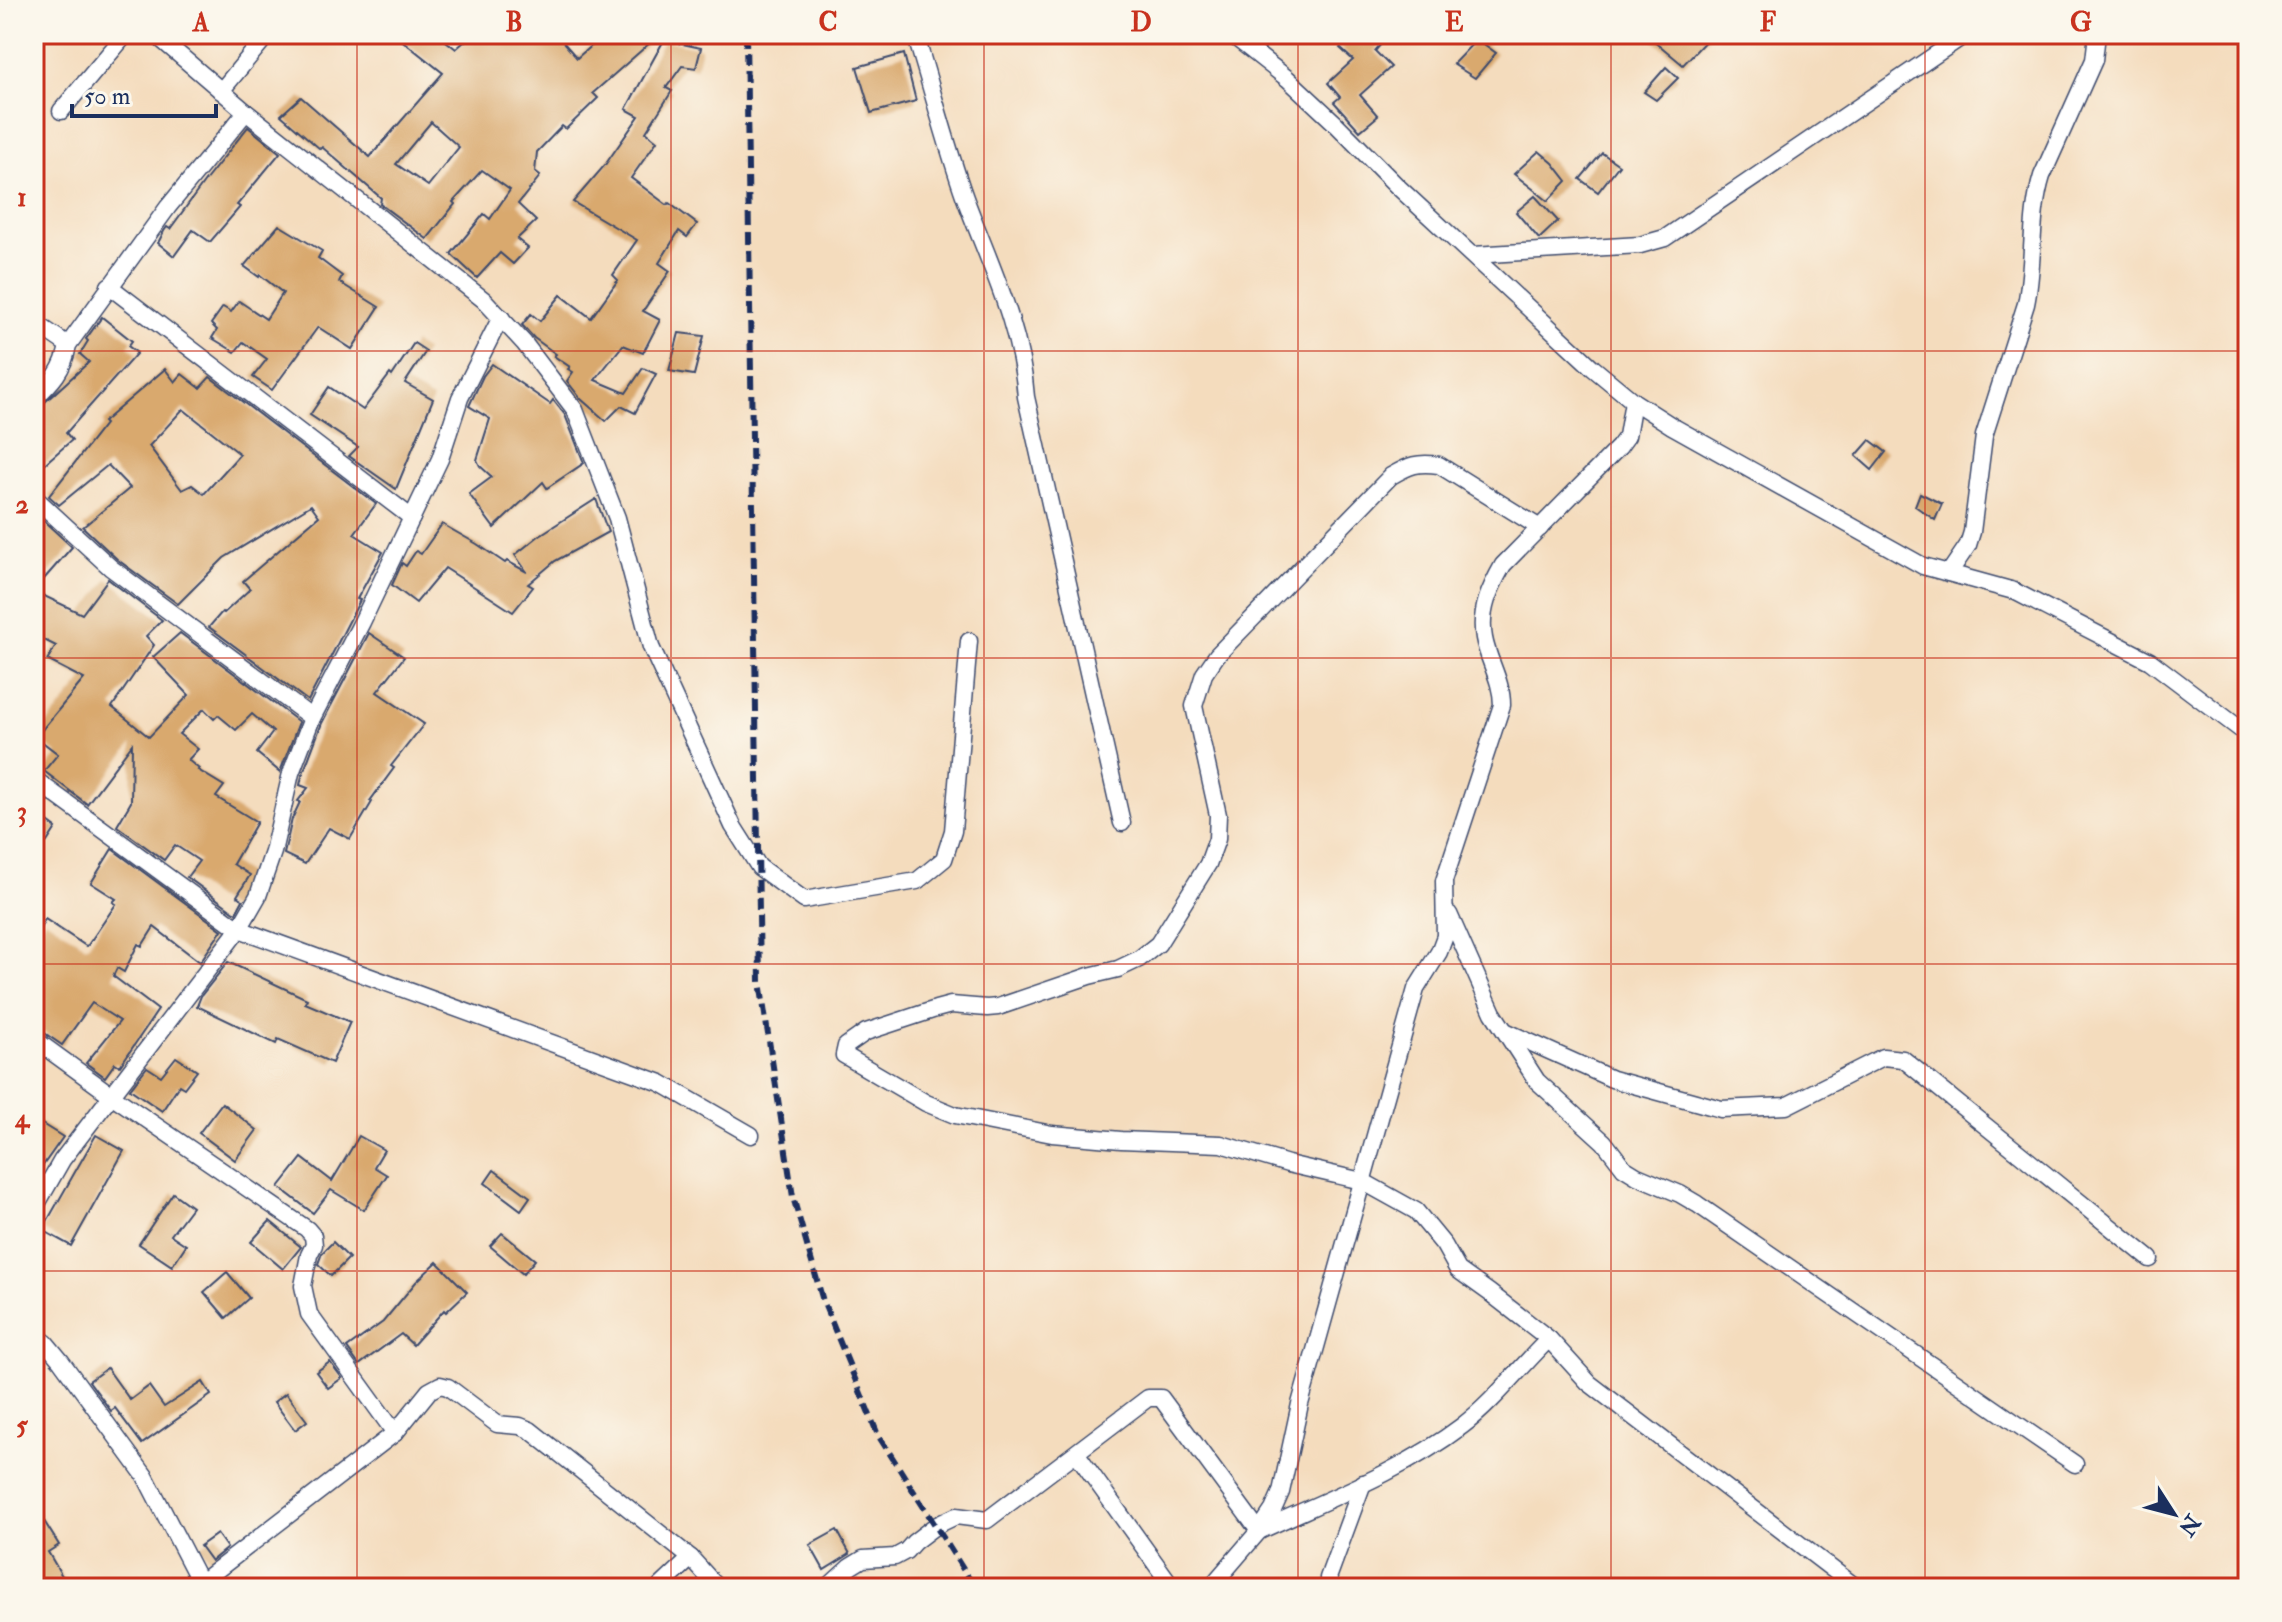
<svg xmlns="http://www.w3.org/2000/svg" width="2282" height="1622" font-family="'IM FELL Double Pica',serif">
  <rect width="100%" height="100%" fill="#fbf7ec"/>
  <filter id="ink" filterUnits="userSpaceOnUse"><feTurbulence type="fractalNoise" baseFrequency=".0125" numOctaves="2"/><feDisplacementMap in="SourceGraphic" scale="16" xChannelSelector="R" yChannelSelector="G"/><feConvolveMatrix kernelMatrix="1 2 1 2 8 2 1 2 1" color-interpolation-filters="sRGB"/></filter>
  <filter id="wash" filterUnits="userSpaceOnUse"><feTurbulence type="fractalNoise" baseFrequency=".006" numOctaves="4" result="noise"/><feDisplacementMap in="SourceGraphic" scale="32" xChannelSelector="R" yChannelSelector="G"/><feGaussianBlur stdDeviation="1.8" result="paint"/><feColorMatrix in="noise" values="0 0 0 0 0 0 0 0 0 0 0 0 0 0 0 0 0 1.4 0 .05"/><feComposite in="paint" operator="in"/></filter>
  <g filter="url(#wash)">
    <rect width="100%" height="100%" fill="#f4dcbd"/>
    <g id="blocks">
      <g fill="#d9a96e" fill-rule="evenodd">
        <path d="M394,34H437L456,49L473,34H556L577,58L604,34H660L593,93L598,98L566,129L562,126L537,152L535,172L540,176L518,204L536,221L517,239L528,248L513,264L500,253L477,278L451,254L484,214L490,219L510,190L482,170L453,202L455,204L427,239L380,204L381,198L322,147L320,149L281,115L301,97L370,157L443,73ZM431,122L459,147L428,186L396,164Z"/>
        <path d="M1357,34H1369L1381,44L1375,51L1391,67L1360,95L1378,116L1360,131L1334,102L1340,97L1328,83L1353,60L1340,48Z"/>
        <path d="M1646,34H1712L1683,65Z"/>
        <path d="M1477,39L1496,53L1475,78L1453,64Z"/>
        <path d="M664,40L701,48L696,68L682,66L666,88L672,91L646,132L657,141L631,178L667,205L669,203L697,224L687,237L679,231L659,263L670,271L643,311L660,320L643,353L623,345L595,380L626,393L643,368L656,374L635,413L621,406L606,421L581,399L567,381L573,372L568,369L570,367L554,356L556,354L534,338L522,325L531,314L540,321L561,295L591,318L618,280L613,275L637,240L573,202L605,165L639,116L626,109Z"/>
        <path d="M904,54L916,101L871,113L857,67Z"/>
        <path d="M1666,67L1678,78L1656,100L1644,92Z"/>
        <path d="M248,127L280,153L237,205L240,207L210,242L193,230L174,256L158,243L164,231L167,227L170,229L205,181Z"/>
        <path d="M1539,151L1553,163L1567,181L1548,201L1514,174Z"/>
        <path d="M1602,153L1619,165L1598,192L1580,179Z"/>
        <path d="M1535,196L1558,221L1539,239L1516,212Z"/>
        <path d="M279,225L322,251L318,258L342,276L339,282L379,307L352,349L318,327L272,390L253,377L267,359L243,342L235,352L212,338L217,330L211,324L223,307L231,312L239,301L266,319L283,293L260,275L259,277L244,266Z"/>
        <path d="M102,317L132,341L128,346L137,353L66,433L72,440L34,473V437L43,429L34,420V412L89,362L80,354L88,341L86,339Z"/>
        <path d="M679,333L704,336L694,375L669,371Z"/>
        <path d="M414,343L426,351L405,383L433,399L396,489L349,456L358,447L310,415L329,387L363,410L390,374L392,376Z"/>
        <path d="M492,364L550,404L553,400L565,415L584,463L547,488L543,482L494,528L469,494L492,477L480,466L477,460L490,419L469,406L483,376Z"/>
        <path d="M165,369L175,382L182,374L200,388L210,377L376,504L354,534L383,552L357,599L360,600L308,701L209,627L222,612L224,613L250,589L243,581L319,516L311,505L224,558L178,604L118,560L83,527L130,488L108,465L59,505L49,496L105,424L103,422ZM183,409L240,454L204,494L192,485L182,490L149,446Z"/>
        <path d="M1870,440L1886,452L1872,470L1856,456Z"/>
        <path d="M1920,493L1942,504L1935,520L1915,506Z"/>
        <path d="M596,499L608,532L555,561L528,584L533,587L513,612L445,568L416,603L392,585L402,563L406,566L416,551L421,554L442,524L477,544L505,563L507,561L527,572L515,555L540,535Z"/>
        <path d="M34,512L72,547L44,579L34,570Z"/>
        <path d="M108,579L162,620L146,636L154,645L112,707L149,737L189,695L153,657L180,633L299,722L280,772L257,753L273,732L252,714L236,730L218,715L214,719L204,709L179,734L198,749L188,760L199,769L198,770L224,786L216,797L257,822L233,864L250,875L237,896L243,900L236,913L187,877L199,861L175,845L164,860L117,826L131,802L132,744L87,804L44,771L58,754L36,737L84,679L47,660L56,646L34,635V591L82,614Z"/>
        <path d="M369,633L404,657L377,692L424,724L391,766L394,768L370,801L372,802L350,839L329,828L305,864L284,854L292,819L300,802L298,801L308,788L300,785L302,776L322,723Z"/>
        <path d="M34,812L56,828L47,842L34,833Z"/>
        <path d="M112,849L222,930L200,962L154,927L142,946L138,944L124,972L117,968L113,976L158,1010L120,1066L115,1063L105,1077L86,1063L120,1021L92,1003L62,1045L40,1030L34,1028V939L45,919L86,946L88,945L116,904L113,902L116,899L91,883Z"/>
        <path d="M228,962L307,999L305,1003L350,1022L332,1063L278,1039L276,1044L197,1006L201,996Z"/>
        <path d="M176,1057L197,1071L184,1088L179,1085L162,1111L130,1089L147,1067L161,1076Z"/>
        <path d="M222,1103L257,1130L235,1160L199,1133Z"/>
        <path d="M34,1119L63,1137L34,1178Z"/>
        <path d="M96,1135L124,1151L71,1246L42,1230Z"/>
        <path d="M359,1136L384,1150L374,1167L387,1175L364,1210L331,1190L313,1213L279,1187L302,1158L332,1181Z"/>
        <path d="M494,1170L530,1197L521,1210L485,1183Z"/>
        <path d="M173,1193L192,1207L171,1235L186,1245L172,1266L139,1244Z"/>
        <path d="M270,1221L301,1247L283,1269L251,1242Z"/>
        <path d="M502,1233L535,1260L523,1274L490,1246Z"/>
        <path d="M333,1242L349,1258L331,1276L318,1264L322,1253Z"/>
        <path d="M437,1262L467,1292L446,1312L444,1310L413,1345L401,1334L359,1365L347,1348L383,1322L416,1282Z"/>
        <path d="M227,1272L249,1298L226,1318L204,1292Z"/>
        <path d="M330,1362L342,1378L328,1388L316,1372Z"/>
        <path d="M107,1368L130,1400L149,1386L164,1407L203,1382L211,1395L142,1444L115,1408L111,1411L89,1381Z"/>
        <path d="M286,1393L307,1421L295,1430L274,1402Z"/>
        <path d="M34,1505L59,1545L48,1552L69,1588H44L34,1571Z"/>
        <path d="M837,1530L850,1554L824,1570L810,1545Z"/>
        <path d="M217,1534L227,1548L211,1561L200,1546Z"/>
      </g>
    </g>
  </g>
  <g filter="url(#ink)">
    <use href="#blocks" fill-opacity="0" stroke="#3c496c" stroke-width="2"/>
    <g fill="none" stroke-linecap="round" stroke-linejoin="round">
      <defs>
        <g id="street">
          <path d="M155,34L246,112L484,300L524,343L575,410L617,518L651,647L733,826L759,867L804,900L917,881L944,859L953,831L969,641"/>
          <path d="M915,34C932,88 946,145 965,198C989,263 1021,326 1026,397L1122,823"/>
          <path d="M1231,34L1288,79L1335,123L1396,185L1593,368L1633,401L1672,426L1923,566L2014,591L2150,661L2248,735"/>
          <path d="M221,91L268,34"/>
          <path d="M61,111L126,34"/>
          <path d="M1473,255L1640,245L1665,238L1966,34"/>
          <path d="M109,286L412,518"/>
          <path d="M34,322L68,345"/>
          <path d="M34,399C52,382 64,370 68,345L168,207L246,112"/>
          <path d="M34,497L111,568L312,718"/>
          <path d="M1540,528L1439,465C1417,462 1410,465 1391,476L1217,655L1204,674L1194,706L1218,815L1217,839L1208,864L1158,944L1139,959L1118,969L1089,976L998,1007L987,1008L951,1005L936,1009L866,1032L846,1046L844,1055L926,1103L955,1115L1052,1134L1121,1140L1221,1144L1288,1164L1362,1181L1416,1211L1444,1245L1458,1270L1490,1293L1549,1339L1589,1383L1857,1588"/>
          <path d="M1949,573L1968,545L1972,532L1984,436L2026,304C2035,262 2029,218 2042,176L2094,60L2097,34"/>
          <path d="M34,779L239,929L661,1083L751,1135"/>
          <path d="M1449,914L1493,1013L1537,1081L1604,1142L1624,1168L1637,1176L1680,1194L1697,1204L2075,1464"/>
          <path d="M1505,1031L1612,1079L1721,1109L1786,1106L1883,1057L1903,1059L2150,1259"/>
          <path d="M34,1039L111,1095L307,1229L313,1236L314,1245L309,1255L303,1286L309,1314L395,1433"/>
          <path d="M34,1209L62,1160L239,929L258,896L273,852L291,773L312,718L362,622L440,459L460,398L501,317"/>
          <path d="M34,1334L46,1343L61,1361L145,1476L203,1588"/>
          <path d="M1077,1454L1173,1588"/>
          <path d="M200,1583L395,1433L429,1391L440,1385L448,1387L497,1424L520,1426L530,1430L691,1558L718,1588"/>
          <path d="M659,1588L691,1558"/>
          <path d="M827,1588L850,1567L863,1559L895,1557L906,1551L914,1542L935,1526L956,1516L987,1520L1148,1398H1161L1259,1531C1326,1500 1403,1471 1462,1426C1495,1401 1519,1368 1549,1339"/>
          <path d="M1210,1588L1259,1531L1273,1510L1281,1492L1300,1404L1416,989L1439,952L1445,936L1444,881L1502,705C1502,680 1488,661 1484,638C1479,611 1490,588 1503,565L1619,447L1627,436L1633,401"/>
          <path d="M1332,1588L1328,1578L1363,1483"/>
        </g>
      </defs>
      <use href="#street" stroke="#3c496c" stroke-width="19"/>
      <use href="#street" stroke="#fff" stroke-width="16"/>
      <path stroke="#1b2f5e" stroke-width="6" stroke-dasharray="12 6" stroke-linecap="butt" d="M746,34L760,982L793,1197L823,1301L878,1435L975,1588"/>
    </g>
  </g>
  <path fill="none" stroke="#c8321e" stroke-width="2" stroke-opacity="0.55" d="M357,34V1588M671,34V1588M984,34V1588M1298,34V1588M1611,34V1588M1925,34V1588M34,351H2248M34,658H2248M34,964H2248M34,1271H2248"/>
  <rect width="2282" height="1622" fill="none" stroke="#fbf7ec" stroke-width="88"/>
  <g transform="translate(2174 1514) rotate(126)" stroke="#fbf7ec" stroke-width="6" paint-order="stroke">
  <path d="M0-6L14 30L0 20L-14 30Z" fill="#1b2f5e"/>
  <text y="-12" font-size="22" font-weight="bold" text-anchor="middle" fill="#1b2f5e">N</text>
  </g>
  <path d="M72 104v12h144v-12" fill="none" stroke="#1b2f5e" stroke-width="4"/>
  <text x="84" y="104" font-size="24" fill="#1b2f5e" stroke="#fbf7ec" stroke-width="6" paint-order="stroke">50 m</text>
  <rect x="44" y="44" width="2194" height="1534" fill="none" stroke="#c8321e" stroke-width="3"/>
  <g font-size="26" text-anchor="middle" font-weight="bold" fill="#c8321e">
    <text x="201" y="31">A</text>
    <text x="514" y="31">B</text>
    <text x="828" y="31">C</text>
    <text x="1141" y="31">D</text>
    <text x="1454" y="31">E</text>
    <text x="1768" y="31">F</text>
    <text x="2081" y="31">G</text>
    <text x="22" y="206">1</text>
    <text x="22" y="513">2</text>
    <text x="22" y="820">3</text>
    <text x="22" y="1127">4</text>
    <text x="22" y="1434">5</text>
  </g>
</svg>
